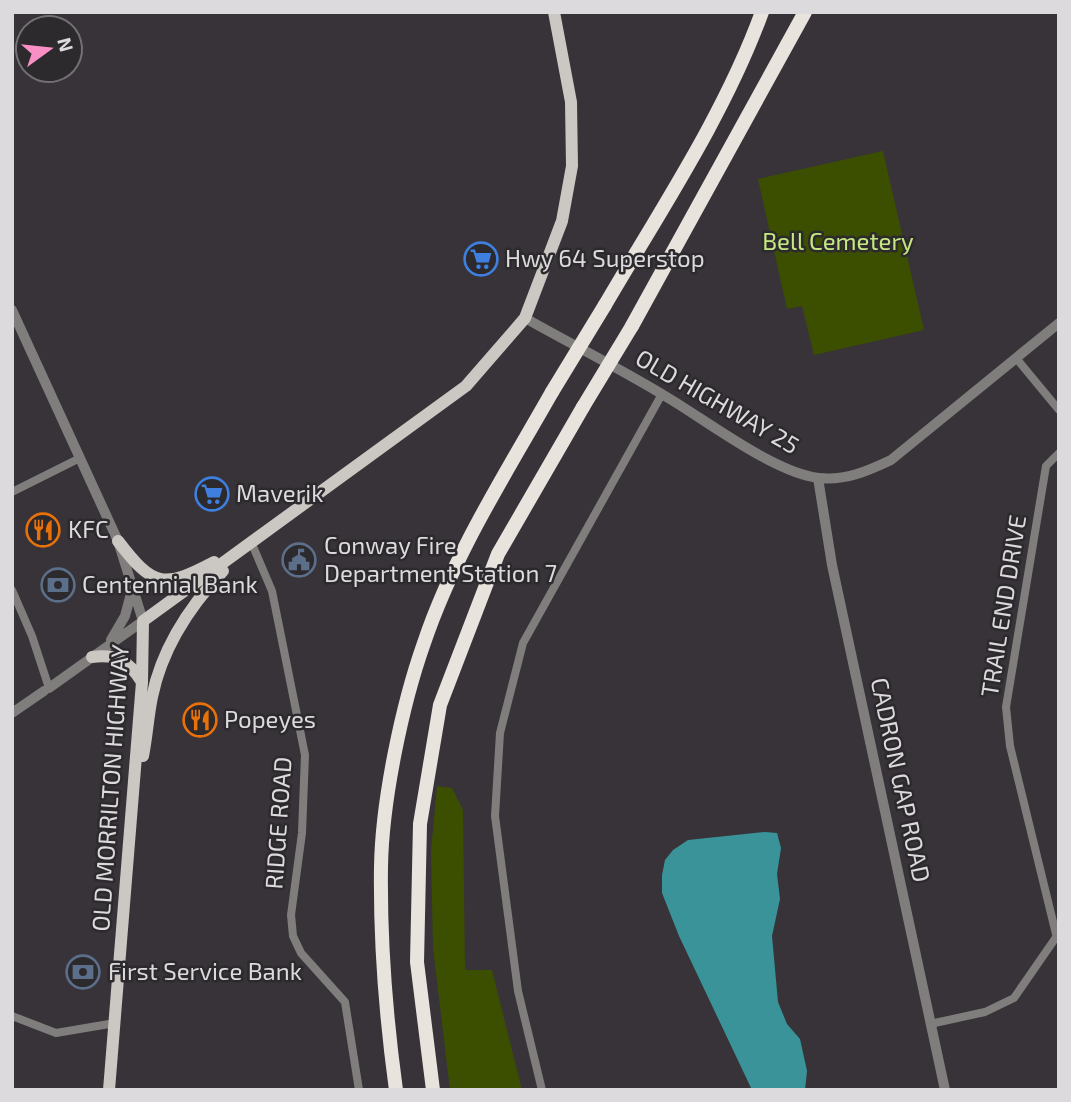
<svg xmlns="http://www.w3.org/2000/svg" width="1071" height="1102" font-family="'Exo 2',sans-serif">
  <rect width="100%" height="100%" fill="#373338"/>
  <g fill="#3c4f00">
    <path d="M883,151L924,330L814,355L802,306L787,309L758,179Z"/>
    <path d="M437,786L452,788L463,810L465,970H492L522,1090H450L433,948L431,851Z"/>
  </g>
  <path fill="#399399" d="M765,832L777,833L781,848L777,874L780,899L772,936L778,1002L787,1024L800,1039L807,1071L805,1090H752L679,936L662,893V875L665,860L673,850L688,840Z"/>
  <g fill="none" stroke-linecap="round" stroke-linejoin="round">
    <g stroke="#807e7c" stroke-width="8">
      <path d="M1016,358L1059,410"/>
      <path d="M12,492L80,458"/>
      <path d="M252,544L272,591L305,755L302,833L291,915L293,936L301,953L345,1002L359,1090"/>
      <path d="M12,590L32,636L49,688L44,691"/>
      <path d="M1056,934L1010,746L1006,707L1046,466L1059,453"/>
      <path d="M12,1016L56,1033L115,1023"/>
      <path d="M930,1024L985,1012L1014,998L1059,933"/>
      <path d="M542,1090L518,991L495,816L500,733L523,643L662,394"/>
    </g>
    <g stroke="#807e7c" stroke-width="10">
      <path d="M12,310L118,541L143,621L49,688"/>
      <path d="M525,318C571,344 619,368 665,396C706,420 774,473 819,478C845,481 868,471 891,460L1059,323"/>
      <path d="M818,478L832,565L945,1090"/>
      <path d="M111,640L125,616L132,590"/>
      <path d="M12,713L44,691"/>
    </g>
    <g stroke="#cbc7c3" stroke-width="12">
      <path d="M118,541C153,587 163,589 214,562"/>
      <path d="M92,657C117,654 128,660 142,682"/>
      <path d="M143,756C147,736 148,716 152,697C162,648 189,607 223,571"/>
      <path d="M109,1090L142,682L143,621L466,386L525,318L562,221L572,166L571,102L554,12"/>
    </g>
    <g stroke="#e9e3de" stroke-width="14">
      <path d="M605,305C660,211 725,114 762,12"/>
      <path d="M632,326L805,12"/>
      <path d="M396,1090C386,1017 380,941 381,867C382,801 402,705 424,643C454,554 506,473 552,392"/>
      <path d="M433,1090L417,962L420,824L440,705L498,554L583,407"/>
    </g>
    <g stroke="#e9e3de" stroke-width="14">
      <path d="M552,392L605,305"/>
      <path d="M583,407L632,326"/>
    </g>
  </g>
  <defs>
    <symbol id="supermarket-ring" viewBox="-11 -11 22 22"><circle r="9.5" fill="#2d2a2e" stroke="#3f7fe0" stroke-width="1.5"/><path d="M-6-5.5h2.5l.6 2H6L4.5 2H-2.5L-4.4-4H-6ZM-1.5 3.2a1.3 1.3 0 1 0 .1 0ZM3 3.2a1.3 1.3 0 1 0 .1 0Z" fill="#3f7fe0"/></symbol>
    <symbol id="restaurant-ring" viewBox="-11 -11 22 22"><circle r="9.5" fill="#2d2a2e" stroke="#e8710a" stroke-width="1.5"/><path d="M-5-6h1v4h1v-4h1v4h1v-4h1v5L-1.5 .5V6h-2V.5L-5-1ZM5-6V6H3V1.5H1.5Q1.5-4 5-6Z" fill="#e8710a"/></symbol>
    <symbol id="civic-ring" viewBox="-11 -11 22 22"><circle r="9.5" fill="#2d2a2e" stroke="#5c6f8a" stroke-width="1.5"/><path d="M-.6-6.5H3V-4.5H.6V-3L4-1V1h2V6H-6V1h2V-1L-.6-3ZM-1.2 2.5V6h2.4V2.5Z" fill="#5c6f8a"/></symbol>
    <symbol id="bank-ring" viewBox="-11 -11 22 22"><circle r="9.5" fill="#2d2a2e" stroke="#5c6f8a" stroke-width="1.5"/><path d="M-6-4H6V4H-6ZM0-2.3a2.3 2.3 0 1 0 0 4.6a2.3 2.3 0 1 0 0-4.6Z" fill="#5c6f8a"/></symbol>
  </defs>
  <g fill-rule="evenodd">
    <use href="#supermarket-ring" x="462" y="240" width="38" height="38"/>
    <use href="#supermarket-ring" x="193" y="475" width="38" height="38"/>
    <use href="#restaurant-ring" x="24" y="511" width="38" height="38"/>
    <use href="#civic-ring" x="280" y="541" width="38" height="38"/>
    <use href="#bank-ring" x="39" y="566" width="38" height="38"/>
    <use href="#restaurant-ring" x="181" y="701" width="38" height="38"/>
    <use href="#bank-ring" x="64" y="953" width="38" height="38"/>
  </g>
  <g text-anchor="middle" stroke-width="5" stroke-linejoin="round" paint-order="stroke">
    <g font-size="24" fill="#c5e880" stroke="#2d2a2e">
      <text x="838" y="250">Bell Cemetery</text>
    </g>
    <g font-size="24" fill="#dddadd" stroke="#2d2a2e" text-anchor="start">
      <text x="505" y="267">Hwy 64 Superstop</text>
      <text x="236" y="502">Maverik</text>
      <text x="68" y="538">KFC</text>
      <text x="324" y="554">Conway Fire<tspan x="324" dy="28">Department Station 7</tspan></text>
      <text x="82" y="593">Centennial Bank</text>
      <text x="224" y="728">Popeyes</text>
      <text x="108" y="980">First Service Bank</text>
    </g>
    <g font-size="24" fill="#dddadd" stroke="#2d2a2e">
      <text transform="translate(717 402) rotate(30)" y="8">OLD HIGHWAY 25</text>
      <text transform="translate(1004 606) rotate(-81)" y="8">TRAIL END DRIVE</text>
      <text transform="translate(900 780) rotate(78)" y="8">CADRON GAP ROAD</text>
      <text transform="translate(111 788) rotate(-86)" y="8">OLD MORRILTON HIGHWAY</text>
      <text transform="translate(279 823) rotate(-86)" y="8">RIDGE ROAD</text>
    </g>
  </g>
  <rect width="1071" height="1102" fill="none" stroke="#dddadd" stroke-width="28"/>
  <g transform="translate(49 49) rotate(75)"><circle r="33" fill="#2d2a2e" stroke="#737074" stroke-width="2"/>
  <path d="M0-5L12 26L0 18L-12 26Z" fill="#fa8fc6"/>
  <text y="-10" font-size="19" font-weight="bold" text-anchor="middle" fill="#dddadd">N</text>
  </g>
</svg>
